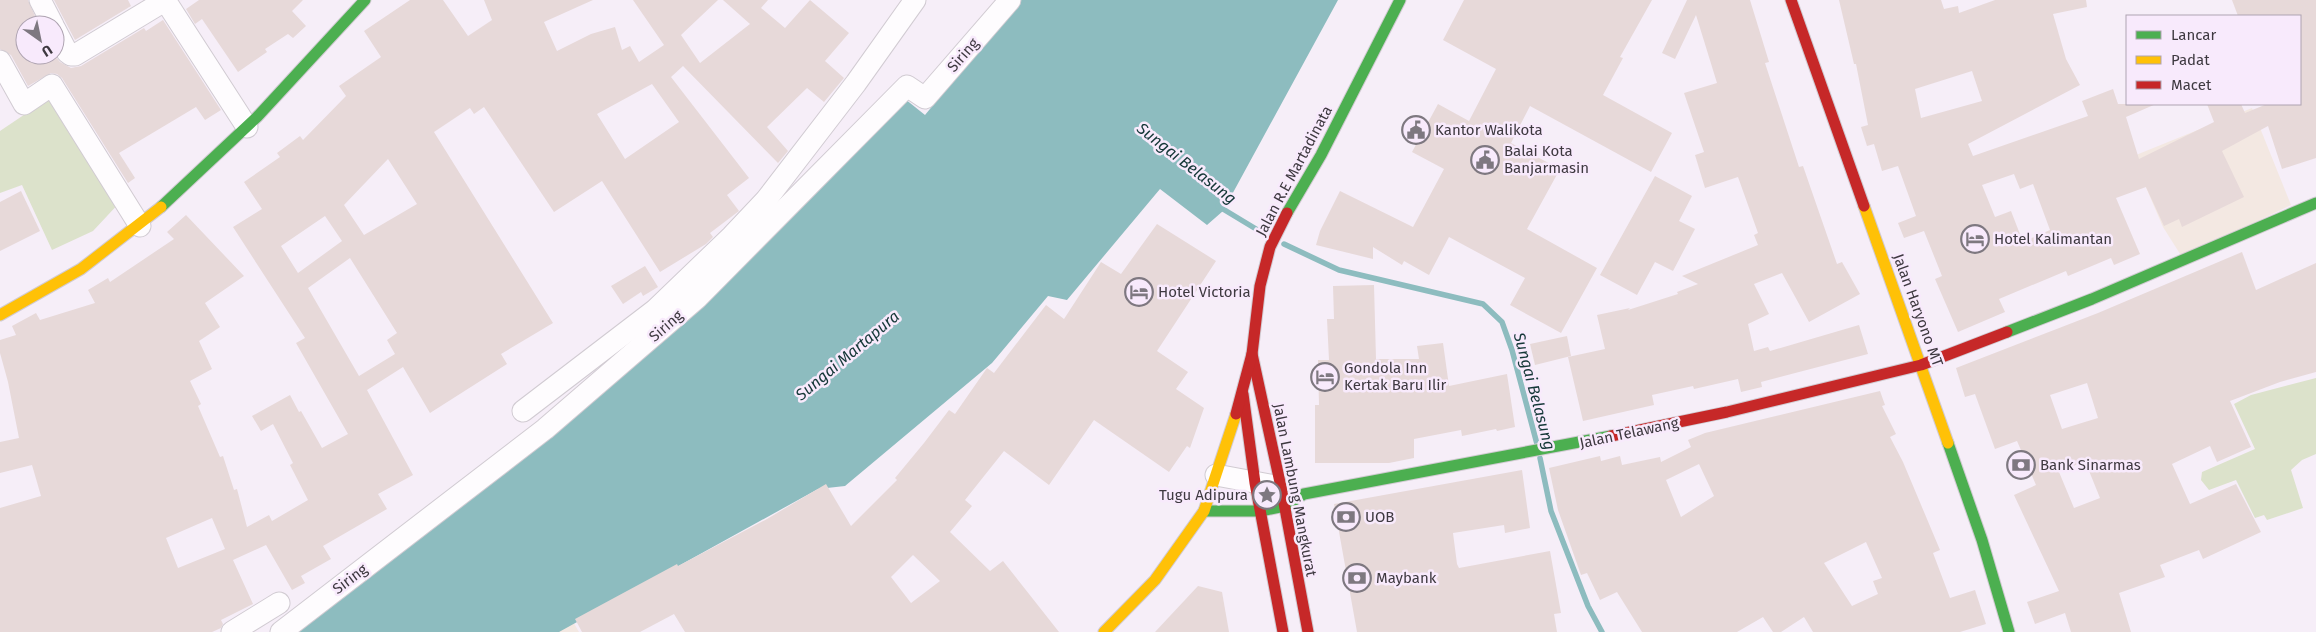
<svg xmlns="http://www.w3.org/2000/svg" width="2316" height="632" font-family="'Fira Sans',sans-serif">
  <rect width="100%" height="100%" fill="#f6eef8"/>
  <g fill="#f3e8e2">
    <path d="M2252,108L2291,205L2182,257L2163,227L2138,169L2136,155Z"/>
    <path d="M572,620L579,632H555Z"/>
  </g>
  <g fill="#dce2cb">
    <path d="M52,96L122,200L93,231L52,250L22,185L0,193V131Z"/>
    <path d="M2316,378V454L2302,460L2291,470L2303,508L2267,520L2264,515L2255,518L2236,480L2209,490L2201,480L2202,472L2255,449L2234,404L2251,395Z"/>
  </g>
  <path fill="#8dbcbf" d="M1020,0H1338L1223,211L1207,225L1160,189L1067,300L1048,296L992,363L845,486L818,489L559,632H294L440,520L905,99L925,115Z"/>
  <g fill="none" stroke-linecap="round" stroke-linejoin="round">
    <g stroke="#8dbcbf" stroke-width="5.5">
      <path d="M1218,206L1261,232"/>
      <path d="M1284,244L1339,270L1483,304L1502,322L1512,350L1537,444"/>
      <path d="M1540,458L1551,511L1588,606L1602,632"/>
    </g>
  </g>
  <g fill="#e7d9d9" fill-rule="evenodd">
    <path d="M0,0H28L39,25H25V55H54L60,62L71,68L81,66L144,28L146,31L163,20L221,110L205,120L196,107L119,153L135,178L128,183L62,78L57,74L51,73L28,86L11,55L0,49Z"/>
    <path d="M54,0H128L131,6L75,40Z"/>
    <path d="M199,0H303L292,11L306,26L293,38L288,34L265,49L267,52L238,72L202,19L195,24L186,9Z"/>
    <path d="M410,0H443L468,36L492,20L484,0H593L544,22L557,51L591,34L615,27L622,50L630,46L639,62L664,45L633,0H718L681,35L700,63L750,24L723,0H768L761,8L785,28L810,0L849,33L825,61L844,78L824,102L807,88L767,127L788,151L778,163L683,66L671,77L749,178L727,195L739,211L710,233L713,237L706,244L660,272L602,181L554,212L484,107L474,114L470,108L434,132L553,323L501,354L507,364L430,413L403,367L367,390L413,475L378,494L387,509L323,546L331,559L301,576L305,583L292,590L266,545L233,560L253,604L221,620L223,624L221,628L212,632H0V508L41,496L32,465L0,473V442L19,438L8,382L0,353V340L16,335L12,326L36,313L40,320L95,303L88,290L108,278L110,282L174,239L167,232L186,215L244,276L205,303L220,327L199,341L212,369L190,381L201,404L198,406L220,457L223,456L234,490L237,489L247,527L269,515L272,521L308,500L290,465L293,463L273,424L261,431L252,416L290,395L299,412L301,411L322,448L348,434L296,343L305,338L233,227L262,209L244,182L280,157L277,153L300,136L303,140L346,96L339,86L381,57L364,31ZM652,84L679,122L625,159L597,114ZM388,159L417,204L364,235L344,205ZM325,216L342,241L298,273L281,246ZM350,258L397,333L387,340L395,354L359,376L308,288ZM212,518L225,549L178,568L166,538Z"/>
    <path d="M1464,0H1652L1620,57L1623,58L1603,95L1672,133L1651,172L1530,106L1511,143L1560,169L1527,229L1597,268L1561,333L1510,305L1525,278L1449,237L1429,275L1404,261L1402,265L1373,247V259L1316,245L1320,231L1340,191L1413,227L1444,169L1412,152L1438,104L1469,121L1496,69L1443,40Z"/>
    <path d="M1687,0H1750L1769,62L1765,63L1799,167L1803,166L1837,264L1842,262L1860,294L1809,322L1782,273L1754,284L1769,314L1748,324L1754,351L1768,347L1770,351L1859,325L1868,354L1761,382L1762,387L1741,392L1738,379L1694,389L1693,386L1652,395L1654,405L1583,421L1568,357L1605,349L1597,315L1630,308L1628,310L1678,294L1677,292L1698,284L1682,276L1758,245L1754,235L1758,233L1738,177L1705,188L1695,155L1704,152L1684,93L1717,83L1696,15L1675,59L1662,53Z"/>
    <path d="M1839,0H1941L1944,9L1958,6L1959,13L1995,0H2086L2087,7L2053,14L2066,59L2080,85L1968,144L1973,156L2088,116L2082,101L2113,89L2118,104H2156L2126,117L2139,159L2214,122L2207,104H2241L2245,113L2267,104H2300V16H2238L2232,0H2316V158L2282,169L2268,126L2222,151L2244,197L2182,227L2179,219L2164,226L2146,187L2116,198L2140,254L2114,265L2111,258L2068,276L2066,271L1999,299L2005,312L1958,332L1935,279L1942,276L1924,231L1904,238L1898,223L1916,216L1898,166L1882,171L1874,144L1867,146L1861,127L1868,125L1856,64H1854ZM1972,71L1982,101L1921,118L1915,89ZM2014,174L2020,189L2033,184L2050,230L2023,242L2011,211L1995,217L1982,185Z"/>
    <path d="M1655,176L1692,196L1679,221L1695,229L1673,271L1655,262L1637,295L1600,275Z"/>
    <path d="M21,191L40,231L0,251V202Z"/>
    <path d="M1157,224L1216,261L1157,351L1188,372L1176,389L1204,408L1190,448L1187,446L1169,472L1094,420L1049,485L1004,451L965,500L972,506L950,532L990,571L1003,561L1059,632H685L674,614L640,632H582L575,619L677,564L678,566L767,519L826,484L851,526L897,480L895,478L924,443L949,410L955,414L987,368L994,373L1046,305L1064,319L1101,262L1121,274ZM913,555L940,581L911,603L891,577Z"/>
    <path d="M2242,252L2256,290L2316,263V372L2280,382L2230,401L2251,447L2217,462L2210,446L2172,464L2190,504L2236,484L2261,532L2203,559L2199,550L2160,565L2165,577L2119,593L2131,632H2071L2065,613L2035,624L2027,602L2059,591L2014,495L2036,485L2017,441L1995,449L1975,394L1965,397L1956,368L2098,313ZM2087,383L2098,418L2062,429L2050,395ZM2085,461L2100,498L2074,508L2059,472Z"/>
    <path d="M645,266L658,287L643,296L641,292L623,304L611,286Z"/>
    <path d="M1374,285L1376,359H1419L1417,346L1443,343L1449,386L1507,374L1515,427L1497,431L1496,429L1462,436L1461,430L1414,439V458L1389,463H1315V405H1319L1318,360H1329L1327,319H1334L1333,286Z"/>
    <path d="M1567,336L1571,356L1535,365L1530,344Z"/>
    <path d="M1880,391L1885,405L1882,406L1896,434L1890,437L1903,462L1940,550L1933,553L1950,598L1975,590L1986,624L1960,632H1813L1804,617L1781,632H1773L1763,617L1737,632H1642L1617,592L1600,600L1587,573L1581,575L1558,510L1549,468L1600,456L1601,461L1620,456L1622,465L1660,457L1661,462L1691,447L1688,440L1705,433ZM1699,464L1714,496L1681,517L1666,480ZM1866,542L1882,578L1873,581L1878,594L1852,606L1824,563Z"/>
    <path d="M1522,470L1530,528L1505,533L1504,525L1453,533L1457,564L1459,568L1550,551L1561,613L1554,614L1557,632H1357L1334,504Z"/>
    <path d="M1198,586L1222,592L1229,632H1155Z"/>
  </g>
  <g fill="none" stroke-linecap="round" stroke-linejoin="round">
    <defs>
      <g id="street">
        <path d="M40,0L53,25"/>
        <path d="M165,0L247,127"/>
        <path d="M55,29L67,52L71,55H75L166,0"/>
        <path d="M0,61L24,104L52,85L140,226"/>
        <path d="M523,411L655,310L732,236L766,200L856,83L915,0"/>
        <path d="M1216,475L1270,485"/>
        <path d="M232,632L279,603"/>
        <path d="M281,632L545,429L697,298L907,86L925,98L1010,0"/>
      </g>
      <g id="fast">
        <path d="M161,207L257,117L365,0"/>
        <path d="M1287,213L1321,155L1400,0"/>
        <path d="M2007,332L2092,299L2316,203"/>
        <path d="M1948,443L1982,540L2009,632"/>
        <path d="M1204,511H1261L1285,506L1304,494L1611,436"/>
      </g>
      <g id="slow">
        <path d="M1864,206L1948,443"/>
        <path d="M0,315L81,269L161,207"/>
        <path d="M1104,632L1155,580L1204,511L1236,414"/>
      </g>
      <g id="jam">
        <path d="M1791,0L1864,206"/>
        <path d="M1252,354L1281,487L1308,632"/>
        <path d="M1243,394L1255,483L1283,632"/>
        <path d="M1236,414L1252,354L1260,286L1270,247L1287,213"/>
        <path d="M1611,436L1727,412L1921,365L2007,332"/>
      </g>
    </defs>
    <use href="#street" stroke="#d1cbd2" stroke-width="23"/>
    <use href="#fast" stroke="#d1cbd2" stroke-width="13"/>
    <use href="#slow" stroke="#d1cbd2" stroke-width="13"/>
    <use href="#jam" stroke="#d1cbd2" stroke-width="13"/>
    <use href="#street" stroke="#fefcfe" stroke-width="21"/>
    <use href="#fast" stroke="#4caf50" stroke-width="11"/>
    <use href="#slow" stroke="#ffc107" stroke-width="11"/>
    <use href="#jam" stroke="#c62828" stroke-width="11"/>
  </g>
  <defs>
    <symbol id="civic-ring" viewBox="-11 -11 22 22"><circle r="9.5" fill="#f8eafc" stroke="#7e7880" stroke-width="1.5"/><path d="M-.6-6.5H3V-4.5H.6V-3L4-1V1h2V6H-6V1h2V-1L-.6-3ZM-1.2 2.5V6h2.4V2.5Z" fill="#7e7880"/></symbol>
    <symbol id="hotel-ring" viewBox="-11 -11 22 22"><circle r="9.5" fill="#f8eafc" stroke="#7e7880" stroke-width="1.5"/><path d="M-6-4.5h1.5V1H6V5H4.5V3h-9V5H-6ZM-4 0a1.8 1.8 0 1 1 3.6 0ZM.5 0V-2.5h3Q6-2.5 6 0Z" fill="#7e7880"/></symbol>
    <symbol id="bank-ring" viewBox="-11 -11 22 22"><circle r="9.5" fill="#f8eafc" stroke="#7e7880" stroke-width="1.5"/><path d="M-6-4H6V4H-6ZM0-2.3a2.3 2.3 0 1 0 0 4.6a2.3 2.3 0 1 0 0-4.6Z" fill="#7e7880"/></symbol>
    <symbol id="sight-ring" viewBox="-11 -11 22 22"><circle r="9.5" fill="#f8eafc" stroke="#7e7880" stroke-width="1.5"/><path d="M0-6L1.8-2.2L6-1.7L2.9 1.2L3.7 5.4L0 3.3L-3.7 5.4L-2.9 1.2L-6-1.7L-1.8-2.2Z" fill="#7e7880"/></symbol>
  </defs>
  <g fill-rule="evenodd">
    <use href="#civic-ring" x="1400" y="114" width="32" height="32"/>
    <use href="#civic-ring" x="1469" y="144" width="32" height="32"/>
    <use href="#hotel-ring" x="1959" y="223" width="32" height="32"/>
    <use href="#hotel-ring" x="1123" y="276" width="32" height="32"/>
    <use href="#hotel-ring" x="1309" y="361" width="32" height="32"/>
    <use href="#bank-ring" x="2005" y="449" width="32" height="32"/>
    <use href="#sight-ring" x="1251" y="479" width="32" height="32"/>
    <use href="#bank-ring" x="1330" y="501" width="32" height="32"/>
    <use href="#bank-ring" x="1341" y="562" width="32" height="32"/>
  </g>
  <g text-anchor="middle" stroke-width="5" stroke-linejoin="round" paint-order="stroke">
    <g font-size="15" fill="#3e3940" stroke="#f8eafc">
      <text transform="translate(963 55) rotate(-49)" y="5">Siring</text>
      <text transform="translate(1294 171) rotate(-62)" y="5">Jalan R.E Martadinata</text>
      <text transform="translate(1918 310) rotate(70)" y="5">Jalan Haryono MT</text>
      <text transform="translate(666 326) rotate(-41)" y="5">Siring</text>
      <text transform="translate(1629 433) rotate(-12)" y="5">Jalan Telawang</text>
      <text transform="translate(1295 490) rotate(79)" y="5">Jalan Lambung Mangkurat</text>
      <text transform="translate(350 579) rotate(-37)" y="5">Siring</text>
    </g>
    <g font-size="15" fill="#3e3940" stroke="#f8eafc" text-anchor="start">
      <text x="1435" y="135">Kantor Walikota</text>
      <text x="1504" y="156">Balai Kota<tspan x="1504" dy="17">Banjarmasin</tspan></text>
      <text x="1994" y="244">Hotel Kalimantan</text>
      <text x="1158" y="297">Hotel Victoria</text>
      <text x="1344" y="373">Gondola Inn<tspan x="1344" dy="17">Kertak Baru Ilir</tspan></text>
      <text x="2040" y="470">Bank Sinarmas</text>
      <text x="1248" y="500" text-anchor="end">Tugu Adipura</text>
      <text x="1365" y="522">UOB</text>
      <text x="1376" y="583">Maybank</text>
    </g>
    <g font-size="16" font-style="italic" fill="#143737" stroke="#f8eafc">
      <text transform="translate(1187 163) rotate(38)" y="6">Sungai Belasung</text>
      <text transform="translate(847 355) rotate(-40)" y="6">Sungai Martapura</text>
      <text transform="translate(1535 391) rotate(75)" y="6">Sungai Belasung</text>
    </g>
  </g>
  <rect x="2126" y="15" width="175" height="90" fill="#f8eafc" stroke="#aea3b1"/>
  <rect x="2136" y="31" width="25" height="8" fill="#4caf50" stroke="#aea3b1"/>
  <text x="2171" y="40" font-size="15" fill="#3e3940">Lancar</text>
  <rect x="2136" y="56" width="25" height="8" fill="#ffc107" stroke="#aea3b1"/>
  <text x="2171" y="65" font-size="15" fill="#3e3940">Padat</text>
  <rect x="2136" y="81" width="25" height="8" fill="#c62828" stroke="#aea3b1"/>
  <text x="2171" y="90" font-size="15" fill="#3e3940">Macet</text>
  <g transform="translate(40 40) rotate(147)"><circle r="24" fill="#f8eafc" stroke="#aea3b1"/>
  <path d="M0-4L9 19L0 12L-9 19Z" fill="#7e7880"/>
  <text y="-8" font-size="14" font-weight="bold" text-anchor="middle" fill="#3e3940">U</text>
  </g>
</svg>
